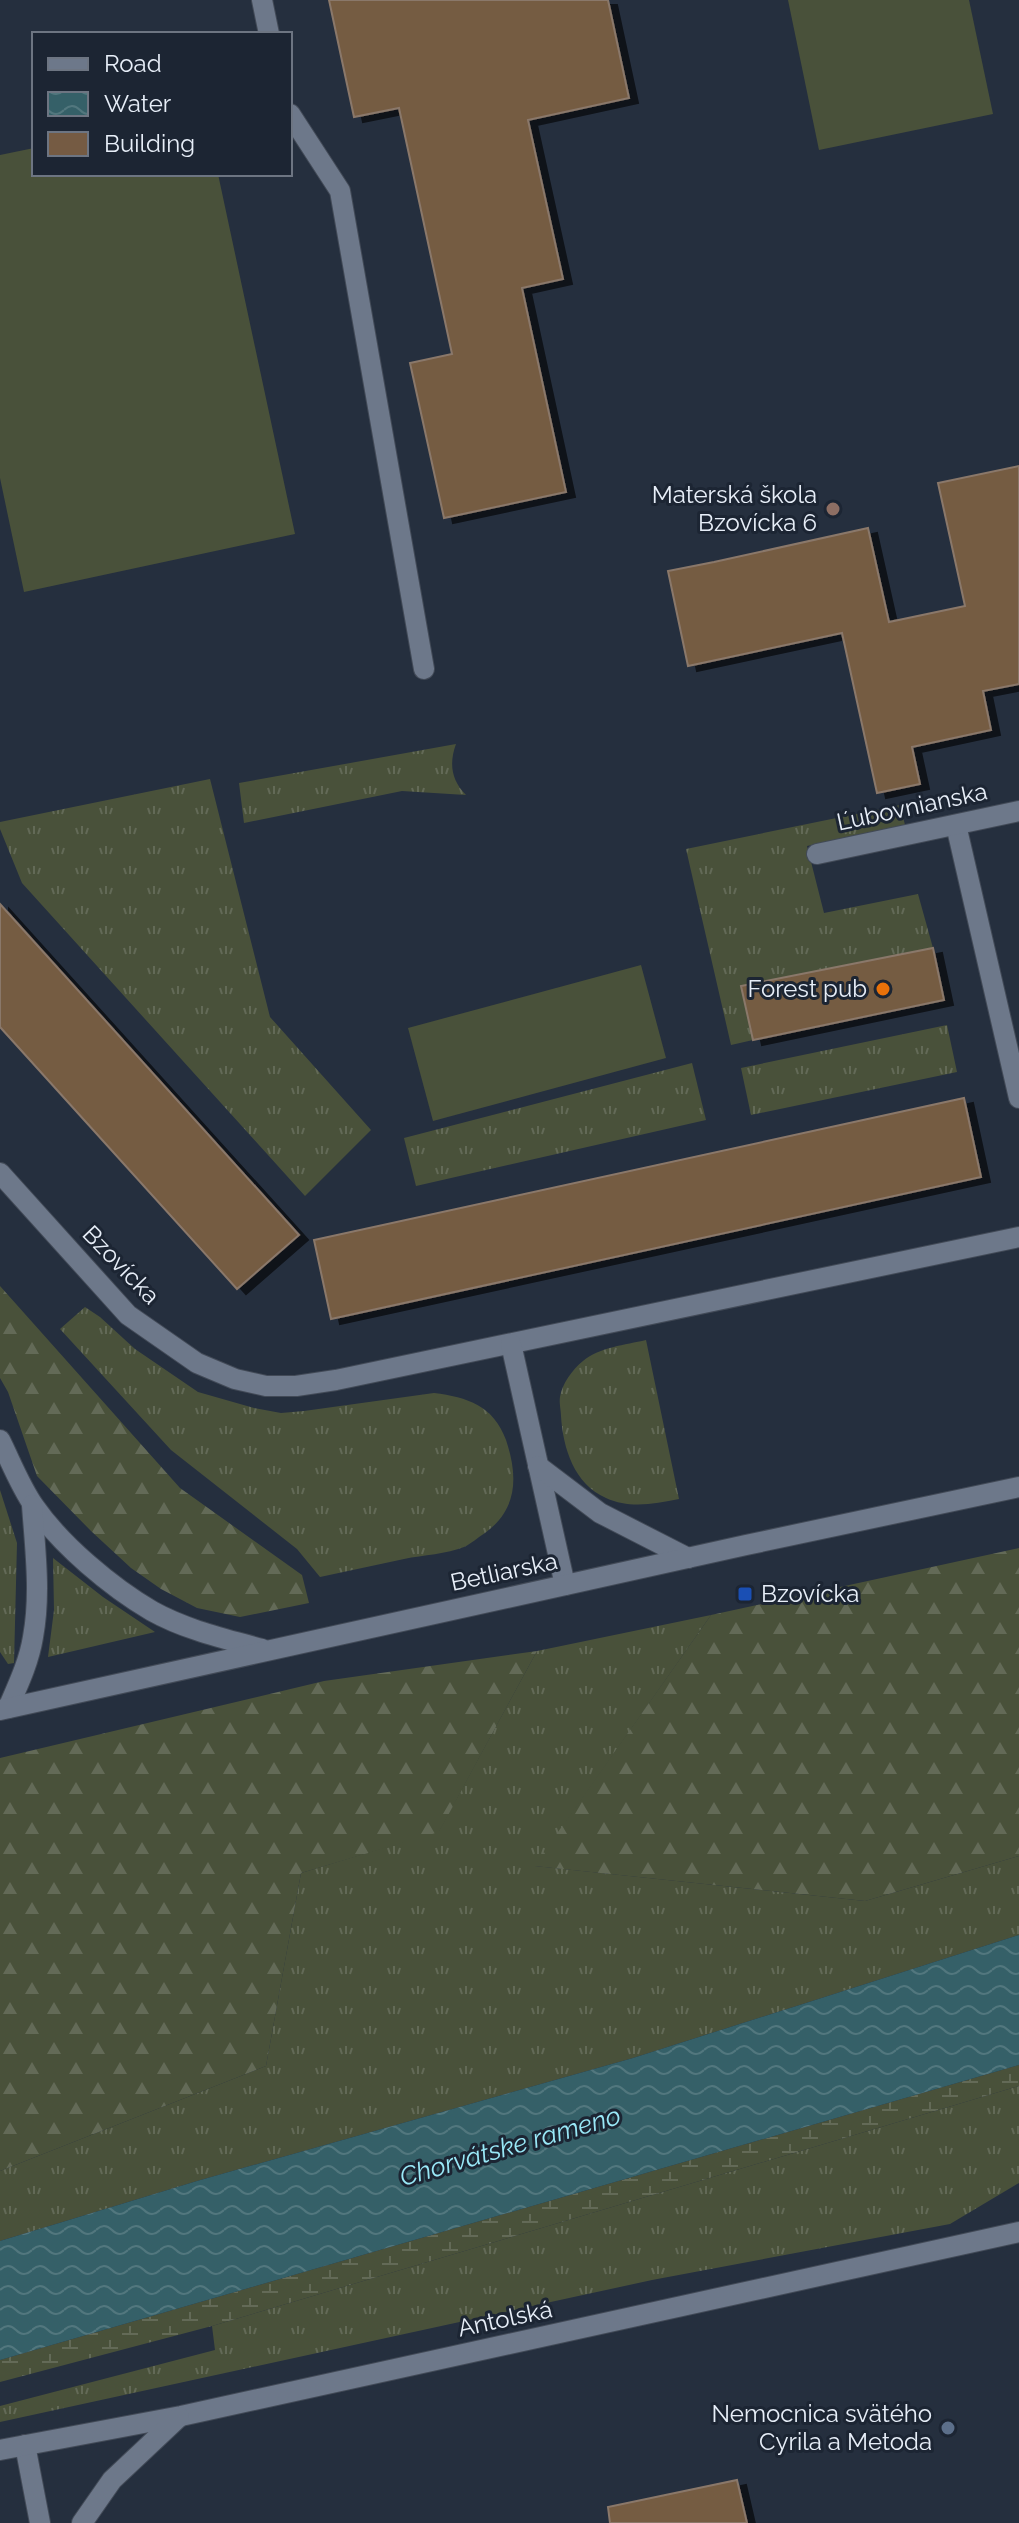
<svg xmlns="http://www.w3.org/2000/svg" width="1019" height="2523" font-family="Raleway,sans-serif">
  <defs>
    <pattern id="grass-tufts" width="24" height="20" patternUnits="userSpaceOnUse" patternTransform="scale(2)"><rect width="24" height="20" fill="#49513a"/><path d="M3 7l-1-3M5 7V3M7 7l1-3M15 17l-1-3M17 17v-4M19 17l1-3" fill="none" stroke="#636a57"/></pattern>
    <pattern id="forest-firs" width="22" height="20" patternUnits="userSpaceOnUse" patternTransform="scale(2)"><rect width="22" height="20" fill="#49513a"/><path d="M5 1l3.5 6h-7zM16 11l3.5 6h-7z" fill="#636a57"/></pattern>
    <pattern id="wetland-marsh" width="20" height="14" patternUnits="userSpaceOnUse" patternTransform="scale(2)"><rect width="20" height="14" fill="#49513a"/><path d="M1 5h8M5 5V1M11 12h8M15 12V8" fill="none" stroke="#636a57"/></pattern>
    <pattern id="water-waves" width="16" height="10" patternUnits="userSpaceOnUse" patternTransform="scale(2)"><rect width="16" height="10" fill="#356068"/><path d="M0 5q4-4 8 0t8 0" fill="none" stroke="#52777e"/></pattern>
    <filter id="shadow"><feDropShadow dx="9" dy="5" stdDeviation="0" flood-color="#0009"/></filter>
  </defs>
  <rect width="100%" height="100%" fill="#252f3e"/>
  <g fill="url(#grass-tufts)">
    <path d="M456,744C449,763 451,780 466,795L402,791L244,823L239,783Z"/>
    <path d="M210,779L270,1017L371,1130L305,1196L22,883L0,829V822Z"/>
    <path d="M900,805L905,825L807,846L824,913L918,894L933,948L741,986L753,1040L731,1045L686,849Z"/>
    <path d="M947,1025L957,1072L751,1115L741,1068Z"/>
    <path d="M692,1063L706,1120L416,1186L404,1138Z"/>
    <path d="M85,1307L100,1317L135,1349L198,1392L254,1408L281,1413L304,1411L434,1393C467,1397 494,1406 506,1440C518,1476 518,1509 485,1533C478,1537 471,1544 464,1547C447,1554 423,1555 404,1559C376,1565 348,1571 320,1577L297,1549L171,1450L60,1329Z"/>
    <path d="M646,1340L679,1499C654,1504 630,1509 606,1498C574,1484 563,1448 561,1416C561,1410 559,1403 560,1397C562,1384 572,1370 583,1361C600,1347 625,1345 646,1340Z"/>
    <path d="M0,1490L17,1543L14,1663L8,1664L0,1652Z"/>
    <path d="M53,1558L103,1597L155,1632L48,1657L54,1610Z"/>
    <path d="M711,1615L535,1866L865,1901L1019,1856V1935L633,2058L197,2181L0,2241V2171L266,2066L301,1873L439,1831L537,1651Z"/>
    <path d="M1019,2086V2183L950,2224L652,2280L0,2422V2406L215,2350L212,2326Z"/>
  </g>
  <g fill="url(#forest-firs)">
    <path d="M0,1286L180,1488L302,1575L309,1603L240,1617L197,1608L161,1589L131,1568L91,1531L37,1476L8,1392L0,1378Z"/>
    <path d="M1019,1548V1856L865,1901L534,1866L711,1615Z"/>
    <path d="M537,1651L439,1832L301,1873L266,2066L0,2171V1758L324,1681Z"/>
  </g>
  <path fill="url(#wetland-marsh)" d="M1019,2065V2086L212,2326L0,2382V2360Z"/>
  <g fill="#49513a">
    <path d="M788,0H969L993,114L819,150Z"/>
    <path d="M34,148V174H218L295,534L24,592L0,478V155Z"/>
    <path d="M641,965L666,1058L433,1121L408,1028Z"/>
  </g>
  <path fill="url(#water-waves)" d="M1019,1935V2065L0,2360V2241L197,2181L633,2058Z"/>
  <g fill="#755b43" stroke="#8a786a" stroke-width="2" filter="url(#shadow)">
    <path d="M329,0H608L629,98L528,120L563,279L522,288L566,492L444,518L410,363L452,354L399,108L354,117Z"/>
    <path d="M1019,466V684L983,691L991,730L912,747L920,784L877,793L842,633L688,666L668,571L714,562L868,528L889,622L965,606L938,483Z"/>
    <path d="M0,904L299,1235L237,1289L0,1027Z"/>
    <path d="M933,948L944,1000L753,1040L741,986Z"/>
    <path d="M964,1098L981,1177L331,1319L314,1240Z"/>
    <path d="M737,2480L747,2523H610L608,2507Z"/>
  </g>
  <g fill="none" stroke-linecap="round" stroke-linejoin="round">
    <defs>
      <g id="minor">
        <path d="M262,0L269,34"/>
        <path d="M290,114L340,191L424,669"/>
        <path d="M956,825L1019,1098"/>
        <path d="M817,854L1019,811"/>
        <path d="M0,1173L128,1315L197,1363L235,1379L266,1386H296L336,1380L1019,1237"/>
        <path d="M511,1344L565,1585"/>
        <path d="M538,1466L600,1513L688,1558"/>
        <path d="M25,2445L40,2523"/>
        <path d="M0,2450L181,2416L1019,2232"/>
        <path d="M82,2523L112,2480L179,2417"/>
      </g>
      <g id="tertiary">
        <path d="M0,1440C11,1462 20,1486 34,1506C61,1545 111,1587 152,1611C186,1630 226,1639 262,1649"/>
        <path d="M8,1708C18,1685 29,1662 33,1637C41,1594 35,1548 32,1505"/>
        <path d="M0,1710L746,1545L1019,1487"/>
      </g>
    </defs>
    <use href="#minor" stroke="#424a57" stroke-width="22"/>
    <use href="#tertiary" stroke="#424a57" stroke-width="22"/>
    <use href="#minor" stroke="#6d788a" stroke-width="20"/>
    <use href="#tertiary" stroke="#6d788a" stroke-width="20"/>
  </g>
  <circle fill="#8d6e63" stroke="#1c2533" stroke-width="3" cx="833" cy="509" r="8"/>
  <circle fill="#e8710a" stroke="#1c2533" stroke-width="3" cx="883" cy="989" r="8"/>
  <rect fill="#1a4fb4" stroke="#1c2533" stroke-width="3" x="737" y="1586" width="16" height="16" rx="4"/>
  <circle fill="#5c6f8a" stroke="#1c2533" stroke-width="3" cx="948" cy="2428" r="8"/>
  <g text-anchor="middle" stroke-width="6" stroke-linejoin="round" paint-order="stroke">
    <g font-size="24" fill="#e7eef8" stroke="#1c2533" text-anchor="end">
      <text x="817" y="503">Materská škola<tspan x="817" dy="28">Bzovícka 6</tspan></text>
      <text x="867" y="997">Forest pub</text>
      <text x="761" y="1602" text-anchor="start">Bzovícka</text>
      <text x="932" y="2422">Nemocnica svätého<tspan x="932" dy="28">Cyrila a Metoda</tspan></text>
    </g>
    <g font-size="24" fill="#e7eef8" stroke="#1c2533">
      <text transform="translate(912 807) rotate(-12)" y="8">Ľubovnianska</text>
      <text transform="translate(121 1265) rotate(46)" y="8">Bzovícka</text>
      <text transform="translate(504 1572) rotate(-12)" y="8">Betliarska</text>
      <text transform="translate(505 2319) rotate(-12)" y="8">Antolská</text>
    </g>
    <g font-size="26" font-style="italic" fill="#99e8f7" stroke="#1c2533">
      <text transform="translate(510 2146) rotate(-16)" y="9">Chorvátske rameno</text>
    </g>
  </g>
  <rect x="32" y="32" width="260" height="144" fill="#1c2533" stroke="#6d7582" stroke-width="2"/>
  <rect x="48" y="58" width="40" height="12" fill="#6d788a" stroke="#6d7582" stroke-width="2"/>
  <text x="104" y="72" font-size="24" fill="#e7eef8">Road</text>
  <rect x="48" y="92" width="40" height="24" fill="url(#water-waves)" stroke="#6d7582" stroke-width="2"/>
  <text x="104" y="112" font-size="24" fill="#e7eef8">Water</text>
  <rect x="48" y="132" width="40" height="24" fill="#755b43" stroke="#6d7582" stroke-width="2"/>
  <text x="104" y="152" font-size="24" fill="#e7eef8">Building</text>
</svg>
